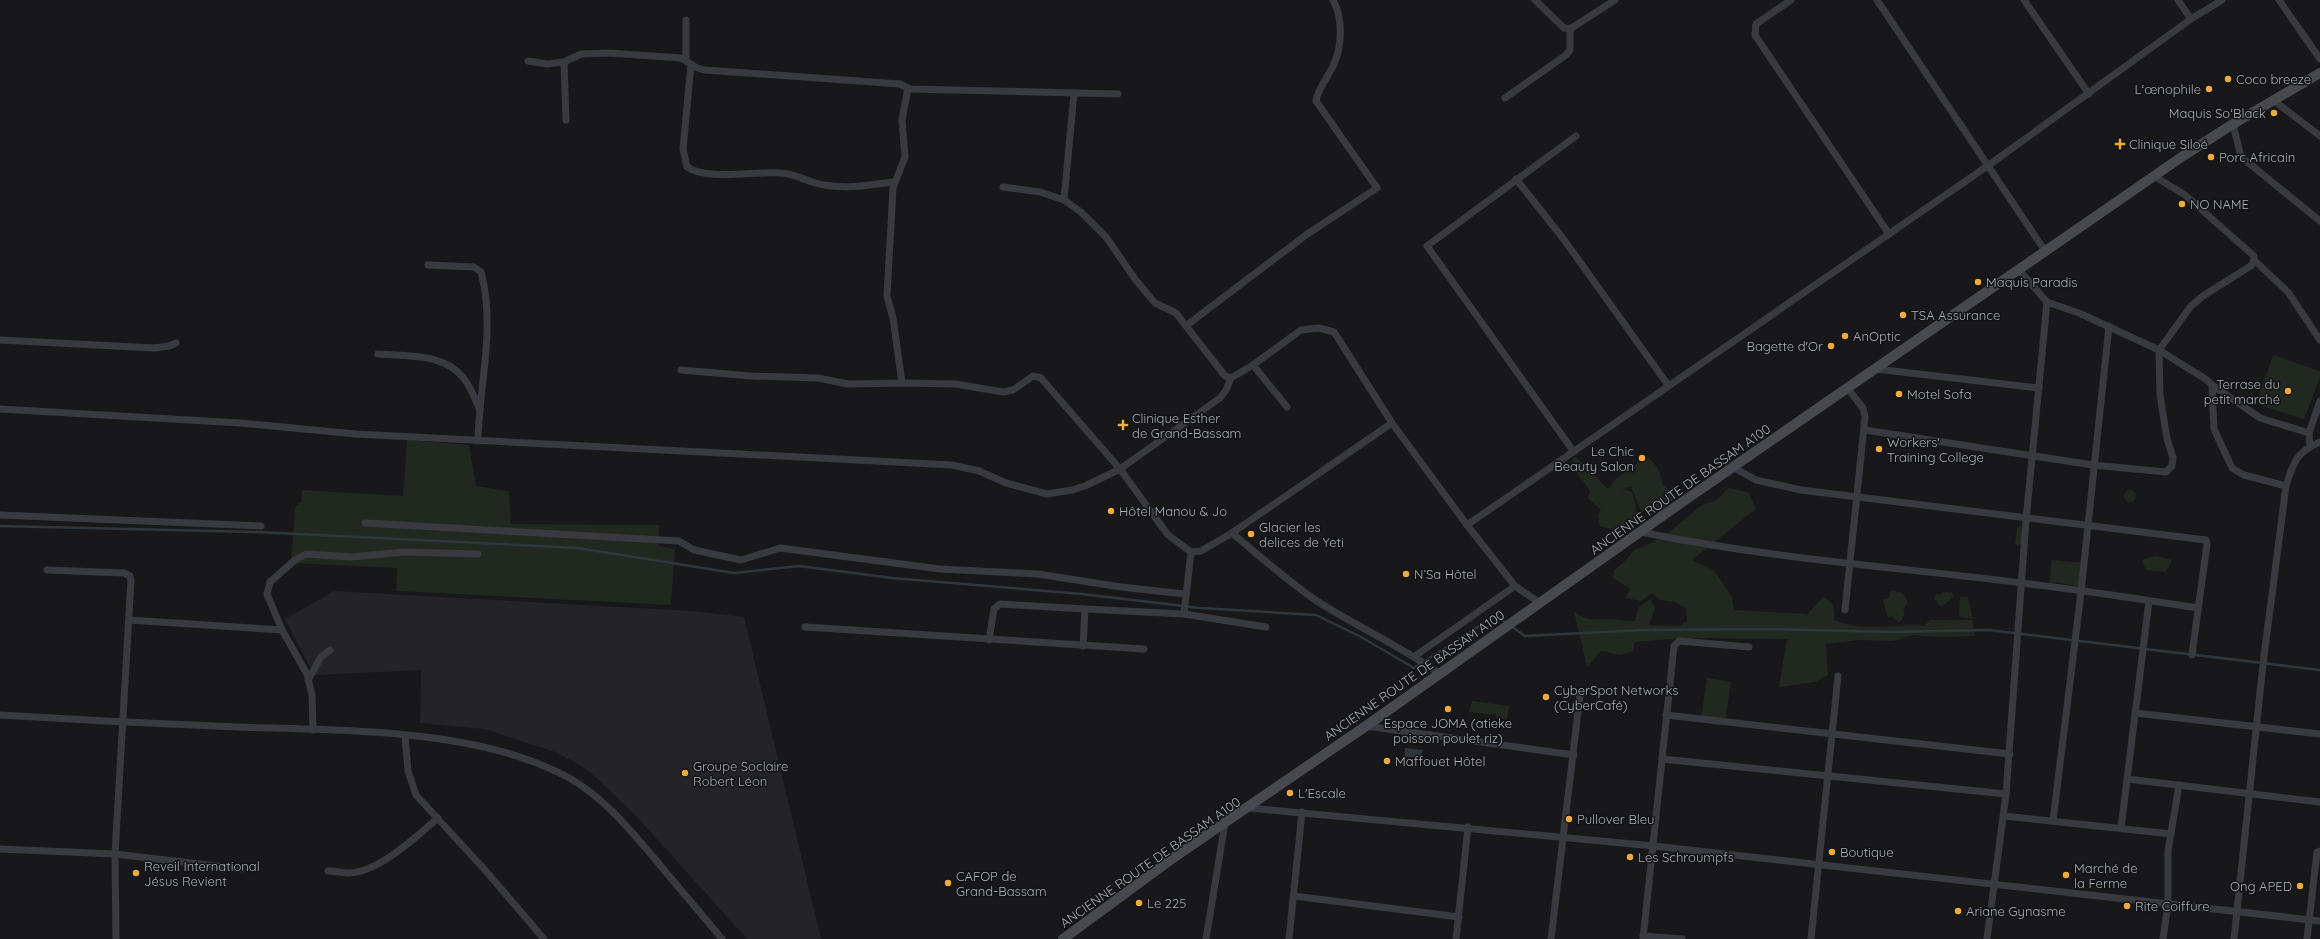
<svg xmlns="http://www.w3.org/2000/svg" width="2320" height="939" font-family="Quicksand,sans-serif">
  <rect width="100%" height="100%" fill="#18181a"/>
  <path fill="#242427" d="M334,591L693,611L744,617L821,939H747L639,819L600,781L579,764L555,752L484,729L420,723L421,670L314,675L285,619Z"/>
  <g fill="#202820">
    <path d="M2273,355L2320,371V377L2304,419L2256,404Z"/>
    <path d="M407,440L469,445L476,486L509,491L511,524L659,525V546L675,549L671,605L396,591L397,568L291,563L295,507L301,502L302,490L403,496Z"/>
    <path d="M1647,456C1655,463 1662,472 1662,484L1671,492L1673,500L1658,514L1646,506L1642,513L1631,487L1622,489L1632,492C1637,506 1639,511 1631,524L1610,529L1600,526L1598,514L1601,510L1588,498L1590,491L1576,471L1572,459L1576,457L1608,489L1616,479Z"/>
    <path d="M1728,488L1748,492L1756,509L1692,560L1714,570L1732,597L1734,610L1807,614L1805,617L1823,597C1834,602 1835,609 1834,620C1841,622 1848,625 1856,626C1879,629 1901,623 1924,626L1930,620H1972L1975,636L1939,637L1913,635L1893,641L1858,640L1826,644L1828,675L1815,682L1779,687L1787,639L1684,638L1635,642L1633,651L1620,655L1601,651L1587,667L1574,611C1587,622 1591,619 1606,619C1615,619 1625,621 1635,621L1638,608L1650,599L1655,608L1649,625L1679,626L1687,621L1686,608L1674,602L1660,600L1652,593L1641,601L1625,598L1630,589L1613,578L1614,570L1624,562L1634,550L1646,546L1669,532L1702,505L1717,500Z"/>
    <circle cx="2130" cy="496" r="6"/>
    <path d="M2021,525L2023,544L2015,545L2017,528Z"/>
    <path d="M2157,556L2172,560L2166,572L2146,570L2142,561L2146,558Z"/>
    <path d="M2051,560L2084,563L2080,587L2058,582L2050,583Z"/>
    <path d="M1891,591C1900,591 1905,593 1908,603L1903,610L1905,614L1899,623L1891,616L1887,617L1883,599L1889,598Z"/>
    <path d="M1944,591L1949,593L1951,592L1954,596L1943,606L1939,605L1935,599L1936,594L1940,595Z"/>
    <path d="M1960,597H1968L1973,619L1959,617Z"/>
    <path d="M1707,678L1731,682L1725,721L1701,718Z"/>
    <path d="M1472,701L1509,706L1507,720L1496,718V715L1469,712Z"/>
  </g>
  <path fill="#2e373e" d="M1405,748L1423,750L1420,757H1405Z"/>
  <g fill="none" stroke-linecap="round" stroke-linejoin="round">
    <g stroke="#2e373e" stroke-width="2.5">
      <path d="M0,526L257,532L578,548L734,573L799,566L892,578L1082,594L1200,608L1316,615L1361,637L1414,668L1495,616L1507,623"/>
      <path d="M1511,626L1525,636L1644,630L1771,629L1893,632L1989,630L2320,670"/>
    </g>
    <g stroke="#393a3f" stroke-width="7">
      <path d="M1535,0L1564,28L1570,29L1615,0"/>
      <path d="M1791,0L1756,24L1755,35L1889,234"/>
      <path d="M1877,0L2045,251"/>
      <path d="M2024,0L2089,94"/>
      <path d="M2178,0L2191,19"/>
      <path d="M2279,0L2320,59"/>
      <path d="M686,60V20"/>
      <path d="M528,61L547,64L564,62L581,54L609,53L681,58C692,63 692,68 705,70L900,84L910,89L1118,94"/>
      <path d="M564,62L566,120"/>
      <path d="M691,64L683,149L687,167C708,181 754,171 780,173C795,173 809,183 824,185C847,189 870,185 893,182"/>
      <path d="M1505,98L1566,55L1570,50V29"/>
      <path d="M2273,100L2320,136"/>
      <path d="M2233,124L2240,153L2245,160L2320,221"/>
      <path d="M2154,176L2185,195L2254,256V260L2288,292L2320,340"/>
      <path d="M1516,179L1565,241L1668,385"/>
      <path d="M1003,187L1040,192L1064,200L1081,212L1106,237L1135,279L1155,303L1176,313L1225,376L1231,378"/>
      <path d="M1064,200L1074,93"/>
      <path d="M428,265L474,267L481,272C496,328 479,385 478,441"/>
      <path d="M2019,270L2047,302L2079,313L2159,350L2207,380L2212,385L2214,429L2232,468L2244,475L2286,486"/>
      <path d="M1187,325L1306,235L1377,188L1316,101C1318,88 1329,76 1334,64C1342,47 1343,17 1333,0"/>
      <path d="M0,340L154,348L169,346L176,343"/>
      <path d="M378,354C407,356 446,353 465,380C471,388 475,399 479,408"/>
      <path d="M1253,365L1287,407"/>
      <path d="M1876,369L2039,388"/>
      <path d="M681,370L751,376L818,378L848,384L905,383L955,384L1003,392L1013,390L1033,376L1041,378L1120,469L1168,535L1191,552L1201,551L1232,533L1392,423"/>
      <path d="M902,383L893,318L887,296L893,188L905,157L902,120L908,88"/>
      <path d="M2212,385L2260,418L2309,433"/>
      <path d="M0,409L240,423L356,434L952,465L979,471L1006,483L1047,494L1072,490L1085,486L1120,469L1220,398L1226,390L1231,378L1253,365L1301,330L1319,328L1334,332L1392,423L1467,525L1515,586L1540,603"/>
      <path d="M1865,430L2093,465L2166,472L2172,466L2173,458L2167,439L2160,395L2159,350L2191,306L2203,296L2252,265L2254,260"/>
      <path d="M2310,447L2309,433L2320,401"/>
      <path d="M1574,452L1427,246L1576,136"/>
      <path d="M1734,468L1756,480L1801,490L2206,540L2207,544L2192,655"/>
      <path d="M0,515L261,526"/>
      <path d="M365,523L679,541L694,550L741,560L780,548L940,569L1038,574L1121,587L1185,594"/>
      <path d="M1467,525L1989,165L2191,19L2222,0"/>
      <path d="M1641,532C1766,558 1895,567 2022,583C2081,590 2140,599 2198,608"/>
      <path d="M1232,533C1260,556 1287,581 1317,601C1357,627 1401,646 1440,674"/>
      <path d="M47,570L124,573L130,576L131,580L115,854L116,939"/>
      <path d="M1845,610L1865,417L1863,408L1848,389"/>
      <path d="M1184,614L1191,552"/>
      <path d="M129,620L282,630"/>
      <path d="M805,627L1144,649"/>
      <path d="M989,640L994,609L1000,604L1085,609"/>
      <path d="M1083,646L1085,609L1184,614L1266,627"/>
      <path d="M1415,656L1515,586"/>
      <path d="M308,680L321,657L330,650"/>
      <path d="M2135,713L2320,734"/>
      <path d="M0,715C79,720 158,724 237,727C341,731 478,727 571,779C605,799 630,830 655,859C677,886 700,912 722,939"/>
      <path d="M1666,715L2010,754"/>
      <path d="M1366,726L1574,755"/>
      <path d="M313,730L312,695L307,674L282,630L267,594L270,582L295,560L306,554L352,557L404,552L478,554"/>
      <path d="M405,736L408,771L416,795L485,870L544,939"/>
      <path d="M1662,759L2006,794"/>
      <path d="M2127,779L2320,802"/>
      <path d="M1249,808L1654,846L2320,921"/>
      <path d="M2004,816L2171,834"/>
      <path d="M2053,821L2081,592L2109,326"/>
      <path d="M2121,828L2149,601"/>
      <path d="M0,849L115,854L242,869"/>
      <path d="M328,871C335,871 342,873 349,873C379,872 416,837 438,818"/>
      <path d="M1294,896L1459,917"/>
      <path d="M1643,936L1682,939"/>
      <path d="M1206,939L1225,823"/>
      <path d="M1289,939L1302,812"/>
      <path d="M1456,939L1468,827"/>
      <path d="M1551,939L1580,695"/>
      <path d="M1643,939L1674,646L1679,641L1749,647"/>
      <path d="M1811,939L1838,676"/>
      <path d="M1987,939L2006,794L2026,520L2047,302"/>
      <path d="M2163,939L2168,904V851L2179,785"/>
      <path d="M2234,939L2263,664L2286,486C2293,463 2296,452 2320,442"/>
      <path d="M2307,939L2317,852L2320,851"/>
    </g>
    <path stroke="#47494f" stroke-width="10" d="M1063,939L1173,858L1366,726L1678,505L2183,156L2233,124L2320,73"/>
  </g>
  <g fill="#efac3b" stroke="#131315" stroke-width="1.5">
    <circle cx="2228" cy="79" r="4"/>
    <circle cx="2209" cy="89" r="4"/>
    <circle cx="2274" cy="113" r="4"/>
    <path d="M2118 138h4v4h4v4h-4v4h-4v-4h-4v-4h4z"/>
    <circle cx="2211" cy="157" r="4"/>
    <circle cx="2182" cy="204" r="4"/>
    <circle cx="1978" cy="282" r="4"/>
    <circle cx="1903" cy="315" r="4"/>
    <circle cx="1845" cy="336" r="4"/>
    <circle cx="1831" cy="346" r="4"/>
    <circle cx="2288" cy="391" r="4"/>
    <circle cx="1899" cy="394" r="4"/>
    <path d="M1121 419h4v4h4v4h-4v4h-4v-4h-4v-4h4z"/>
    <circle cx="1879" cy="449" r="4"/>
    <circle cx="1642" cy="458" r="4"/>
    <circle cx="1111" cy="511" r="4"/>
    <circle cx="1251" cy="534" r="4"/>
    <circle cx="1406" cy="574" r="4"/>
    <circle cx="1546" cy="697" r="4"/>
    <circle cx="1448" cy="709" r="4"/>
    <circle cx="1387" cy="761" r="4"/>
    <circle cx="685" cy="773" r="4"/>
    <circle cx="1290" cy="793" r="4"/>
    <circle cx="1569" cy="819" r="4"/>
    <circle cx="1832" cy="852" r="4"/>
    <circle cx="1630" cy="857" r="4"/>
    <circle cx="136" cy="873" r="4"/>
    <circle cx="2066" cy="875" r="4"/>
    <circle cx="948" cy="883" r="4"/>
    <circle cx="2300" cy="886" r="4"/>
    <circle cx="1139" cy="903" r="4"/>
    <circle cx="2127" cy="906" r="4"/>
    <circle cx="1958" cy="911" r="4"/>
  </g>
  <g text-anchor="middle" stroke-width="3" stroke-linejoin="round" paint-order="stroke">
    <g font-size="13" fill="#aaafb9" stroke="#131315" text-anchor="start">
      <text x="2236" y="84">Coco breeze</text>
      <text x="2201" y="94" text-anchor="end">L‘œnophile</text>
      <text x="2266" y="118" text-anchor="end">Maquis So‘Black</text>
      <text x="2129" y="149">Clinique Siloé</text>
      <text x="2219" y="162">Porc Africain</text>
      <text x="2190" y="209">NO NAME</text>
      <text x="1986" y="287">Maquis Paradis</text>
      <text x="1911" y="320">TSA Assurance</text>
      <text x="1853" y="341">AnOptic</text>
      <text x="1823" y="351" text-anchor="end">Bagette d'Or</text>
      <text x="2280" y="389" text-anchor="end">Terrase du<tspan x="2280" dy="15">petit marché</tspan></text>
      <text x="1907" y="399">Motel Sofa</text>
      <text x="1132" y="423">Clinique Esther<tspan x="1132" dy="15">de Grand-Bassam</tspan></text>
      <text x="1887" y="447">Workers'<tspan x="1887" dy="15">Training College</tspan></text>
      <text x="1634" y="456" text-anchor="end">Le Chic<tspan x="1634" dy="15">Beauty Salon</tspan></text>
      <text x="1119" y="516">Hôtel Manou &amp; Jo</text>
      <text x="1259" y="532">Glacier les<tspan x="1259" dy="15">delices de Yeti</tspan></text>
      <text x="1414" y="579">N’Sa Hôtel</text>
      <text x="1554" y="695">CyberSpot Networks<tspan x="1554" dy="15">(CyberCafé)</tspan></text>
      <text x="1448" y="728" text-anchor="middle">Espace JOMA (atieke<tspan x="1448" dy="15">poisson poulet riz)</tspan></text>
      <text x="1395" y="766">Maffouet Hôtel</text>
      <text x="693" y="771">Groupe Soclaire<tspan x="693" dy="15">Robert Léon</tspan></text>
      <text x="1298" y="798">L'Escale</text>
      <text x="1577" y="824">Pullover Bleu</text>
      <text x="1840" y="857">Boutique</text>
      <text x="1638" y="862">Les Schroumpfs</text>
      <text x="144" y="871">Reveil International<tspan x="144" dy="15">Jésus Revient</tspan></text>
      <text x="2074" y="873">Marché de<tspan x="2074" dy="15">la Ferme</tspan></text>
      <text x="956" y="881">CAFOP de<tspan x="956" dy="15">Grand-Bassam</tspan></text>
      <text x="2292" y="891" text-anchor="end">Ong APED</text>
      <text x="1147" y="908">Le 225</text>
      <text x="2135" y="911">Rite Coiffure</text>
      <text x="1966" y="916">Ariane Gynasme</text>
    </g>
    <g font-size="13" fill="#aaafb9" stroke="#131315">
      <text transform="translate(1680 489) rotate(-35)" y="5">ANCIENNE ROUTE DE BASSAM A100</text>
      <text transform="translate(1414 675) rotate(-35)" y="5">ANCIENNE ROUTE DE BASSAM A100</text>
      <text transform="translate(1150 862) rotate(-35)" y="5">ANCIENNE ROUTE DE BASSAM A100</text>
    </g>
  </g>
</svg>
